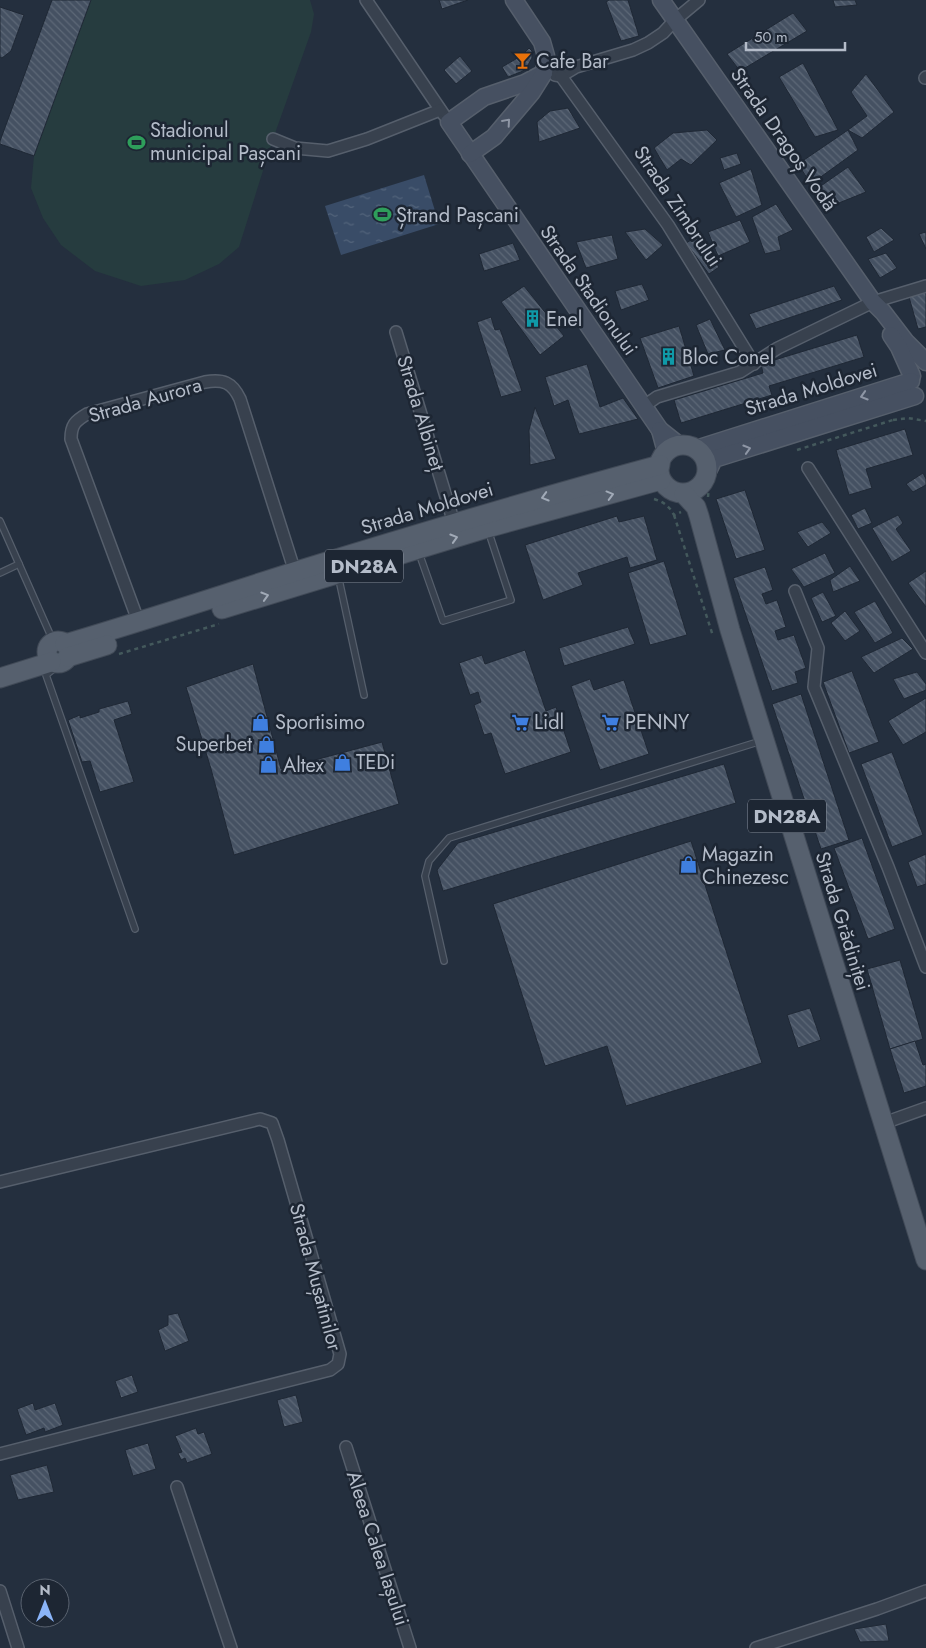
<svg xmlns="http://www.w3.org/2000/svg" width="926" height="1648" font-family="Jost,sans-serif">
  <defs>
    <pattern id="water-ripples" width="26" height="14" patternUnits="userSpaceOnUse" patternTransform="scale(1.25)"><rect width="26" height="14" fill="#394c67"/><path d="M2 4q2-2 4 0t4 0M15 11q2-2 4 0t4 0" fill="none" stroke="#53647b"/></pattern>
    <pattern id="building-back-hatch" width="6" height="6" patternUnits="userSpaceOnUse" patternTransform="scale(1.25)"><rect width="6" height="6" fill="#455162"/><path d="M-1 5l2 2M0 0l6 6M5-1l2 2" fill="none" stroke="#5d6877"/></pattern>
  </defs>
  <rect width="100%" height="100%" fill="#242f3e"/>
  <path fill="#263c3f" d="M52,0H310L314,14L311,32L273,139L239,247L219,264L185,280L141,286L95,271L61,245L43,218L31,188L34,156L0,144V141Z"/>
  <path fill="url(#water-ripples)" d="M424,175L439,224L341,255L325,206Z"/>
  <g fill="url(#building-back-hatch)" stroke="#1f2835">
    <path d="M52,0H91L34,156L0,144V141Z"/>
    <path d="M439,0H468L442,9Z"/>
    <path d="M609,0H628L639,36L621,41L606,2Z"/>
    <path d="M833,0H855L857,5L835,7Z"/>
    <path d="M0,7L24,15L11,51L2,58L0,57Z"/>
    <path d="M793,13L807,31L740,71L727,54Z"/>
    <path d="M529,48L532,51V58L528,65L523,71L508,77L502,67L521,56Z"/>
    <path d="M460,56L472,71L456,84L444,70Z"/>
    <path d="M803,63L838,130L815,137L779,77Z"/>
    <path d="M866,74L894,112L862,138L848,130L867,116L851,92Z"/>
    <path d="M568,108L580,128L539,142L537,122L550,111Z"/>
    <path d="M707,130L717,140L691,165L681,159L667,170L654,148L673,133Z"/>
    <path d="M848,130L858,150L811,184L798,164Z"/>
    <path d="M737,153L741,164L724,170L720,158Z"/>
    <path d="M848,167L866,192L829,207L815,190Z"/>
    <path d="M751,169L762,205L736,217L719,183Z"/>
    <path d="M776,204L793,230L778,237L781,250L765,254L752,217Z"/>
    <path d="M740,220L750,242L718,256L708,232Z"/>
    <path d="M881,228L894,240L874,252L866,237Z"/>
    <path d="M645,229L663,245L646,260L625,232Z"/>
    <path d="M926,232V249L919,234Z"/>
    <path d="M612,235L618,259L586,268L576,242Z"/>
    <path d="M698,236L719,267L709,274L686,243Z"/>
    <path d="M513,243L520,260L484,271L479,254Z"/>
    <path d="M886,253L897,268L880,278L868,259Z"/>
    <path d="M642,284L649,300L621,310L615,291Z"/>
    <path d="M524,286L564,336L540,355L501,302Z"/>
    <path d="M834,286L842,300L756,329L749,314Z"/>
    <path d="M926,292V327L918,329L909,297Z"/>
    <path d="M491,317L495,330L500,329L522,391L501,397L477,322Z"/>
    <path d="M710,319L725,350L708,354L696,325Z"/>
    <path d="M679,326L694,376L658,388L640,338Z"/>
    <path d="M857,335L864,357L769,386L772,395L681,423L674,400L763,373L761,364Z"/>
    <path d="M587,364L600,407L623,398L638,419L579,434L568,400L554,406L545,377Z"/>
    <path d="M535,407L556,459L530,465L529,430Z"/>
    <path d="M905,429L913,455L866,469L872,488L849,495L836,450Z"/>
    <path d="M923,473L926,479V485L913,492L906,484Z"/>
    <path d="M745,490L765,550L736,559L716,499Z"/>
    <path d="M865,508L872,523L858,529L851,515Z"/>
    <path d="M898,515L903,523L896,529L911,551L892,562L872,528Z"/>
    <path d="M617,516L619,522L644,516L657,560L630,568L627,557L578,573L583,585L543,600L525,545Z"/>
    <path d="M822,522L831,533L808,547L797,532Z"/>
    <path d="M825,553L835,573L804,587L791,569Z"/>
    <path d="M664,561L687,635L650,645L628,573Z"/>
    <path d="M850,566L860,581L833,592L830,580Z"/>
    <path d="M765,567L773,590L762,594L766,604L777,600L786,627L775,631L778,640L794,635L806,668L795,672L798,683L772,691L733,578Z"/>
    <path d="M926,571V607L908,583Z"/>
    <path d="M823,592L836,616L822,622L811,598Z"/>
    <path d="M875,601L893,633L875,643L854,612Z"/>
    <path d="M845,611L860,631L845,641L831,623Z"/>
    <path d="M628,627L635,644L564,666L559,648Z"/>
    <path d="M902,638L913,649L874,673L861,657Z"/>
    <path d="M525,650L546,711L556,707L571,752L505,774L491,733L484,735L474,705L481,702L478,692L470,695L459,663L482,655L485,664Z"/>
    <path d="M253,664L281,769L382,742L399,804L234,855L211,769L186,687Z"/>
    <path d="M852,671L879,742L849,753L823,682Z"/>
    <path d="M917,672L926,684V690L904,699L893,679Z"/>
    <path d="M590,679L594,690L624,680L649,754L600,770L571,686Z"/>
    <path d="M801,694L849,840L821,849L772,704Z"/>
    <path d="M926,698V732L903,745L888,721Z"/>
    <path d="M128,701L132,714L114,720L134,782L100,792L90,761L82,762L68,720L80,715V718L99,712V709Z"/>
    <path d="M892,752L923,835L892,847L861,764Z"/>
    <path d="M724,764L736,803L443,891L437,870L458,843Z"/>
    <path d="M862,838L895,929L868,939L834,848Z"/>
    <path d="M691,841L762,1063L626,1106L607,1046L545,1066L493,904Z"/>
    <path d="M926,854V884L917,887L908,862Z"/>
    <path d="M900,960L923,1039L890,1049L867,969Z"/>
    <path d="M810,1008L821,1040L798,1048L787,1015Z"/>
    <path d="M915,1041L923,1065L926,1064V1086L904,1093L890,1049Z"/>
    <path d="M178,1313L189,1341L165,1351L158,1330L168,1325V1315Z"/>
    <path d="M132,1375L138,1392L121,1398L115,1381Z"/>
    <path d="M296,1395L303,1422L284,1427L277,1400Z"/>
    <path d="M33,1403L35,1410L55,1403L63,1425L45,1432L44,1428L26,1435L17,1409Z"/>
    <path d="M196,1428L198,1434L204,1432L212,1454L187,1463L185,1458L181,1460L178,1453L182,1452L175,1436Z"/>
    <path d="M148,1443L156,1469L133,1476L125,1450Z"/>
    <path d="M47,1465L54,1492L18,1500L10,1475Z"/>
    <path d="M886,1624L889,1641L860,1642L854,1629Z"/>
  </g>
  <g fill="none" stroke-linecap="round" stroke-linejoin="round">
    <defs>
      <g id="lane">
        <path d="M0,521L50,634L56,641"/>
        <path d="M419,553L443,621L511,600L488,530"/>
        <path d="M0,573L19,564"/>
        <path d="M338,575L364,695"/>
        <path d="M61,663L46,675L135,929"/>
        <path d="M444,961L425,876L429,861L449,838L761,741"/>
      </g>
      <g id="street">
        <path d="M366,0L444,115"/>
        <path d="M555,75L561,76L576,67L633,50L648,43L663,33L675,20L699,0"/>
        <path d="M561,76L668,225L754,364"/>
        <path d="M925,78L926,77"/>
        <path d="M273,139L295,148L328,151L367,139L440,110"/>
        <path d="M396,332L454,523"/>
        <path d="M644,406L657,397L740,372L778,348L873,302L926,286"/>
        <path d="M808,468L926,653"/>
        <path d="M795,591L818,648L814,687L888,867L926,967"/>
        <path d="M139,623L71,439C71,425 75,421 87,414L205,382C223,379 232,382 240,399L295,572"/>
        <path d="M884,1123L926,1108"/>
        <path d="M0,1182L260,1119L272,1123L278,1140L340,1354L338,1364L330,1370L0,1454"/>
        <path d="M346,1447L410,1648"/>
        <path d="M177,1487L231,1648"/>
        <path d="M0,1591L18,1648"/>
        <path d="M756,1648L877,1609L926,1591"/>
      </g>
      <g id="secondary">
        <path d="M661,0L873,302L883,312L906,342L926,362"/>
        <path d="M544,73L525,83L484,97L449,122L660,430"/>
        <path d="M470,154L494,137L532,92L544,73L546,56L542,42L514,0"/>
        <path d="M891,335L899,347L912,376"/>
        <path d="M696,449L911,381"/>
        <path d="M666,452L660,430L679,445"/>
        <path d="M708,471L714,459L915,396"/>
      </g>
      <g id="primary">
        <circle cx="683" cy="469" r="24"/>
        <path d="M684,494L696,507L699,516L730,630L926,1260"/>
        <path d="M222,609L487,528L661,480"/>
        <circle cx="58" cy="652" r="11"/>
        <path d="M65,644C143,621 219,596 297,571C417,534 538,498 660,465"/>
        <path d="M68,657L107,645"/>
        <path d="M0,678L51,662"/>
      </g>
    </defs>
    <use href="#lane" stroke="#565f6c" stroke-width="8"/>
    <use href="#street" stroke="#565f6c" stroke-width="14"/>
    <use href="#secondary" stroke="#565f6c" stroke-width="19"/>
    <use href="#primary" stroke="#414a57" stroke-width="21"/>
    <g stroke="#44595c" stroke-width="2.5" stroke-dasharray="4 4" stroke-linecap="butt">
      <path d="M893,420L908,418L926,421"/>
      <path d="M797,450L893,420L892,417"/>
      <path d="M708,497L709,486"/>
      <path d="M654,499C664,502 669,506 674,515L681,512"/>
      <path d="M674,515L713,636"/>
      <path d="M119,654L219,624"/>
    </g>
    <use href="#lane" stroke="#38414e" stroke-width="5.5"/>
    <use href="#street" stroke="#38414e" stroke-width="11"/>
    <use href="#secondary" stroke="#465061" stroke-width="16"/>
    <use href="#primary" stroke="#56606e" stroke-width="19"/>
  </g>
  <defs><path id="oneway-chevron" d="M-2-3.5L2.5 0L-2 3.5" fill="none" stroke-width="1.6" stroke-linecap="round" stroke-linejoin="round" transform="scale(1.25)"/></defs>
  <g stroke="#8e96a5">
    <use href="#oneway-chevron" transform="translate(507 122) rotate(-49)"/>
    <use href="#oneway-chevron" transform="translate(864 396) rotate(163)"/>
    <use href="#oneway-chevron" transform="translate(747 449) rotate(-17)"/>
  </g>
  <g stroke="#a1aab7">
    <use href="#oneway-chevron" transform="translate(610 495) rotate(-15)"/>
    <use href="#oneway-chevron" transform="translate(545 497) rotate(164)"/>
    <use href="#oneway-chevron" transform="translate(454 538) rotate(-17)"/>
    <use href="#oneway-chevron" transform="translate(265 596) rotate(-17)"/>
  </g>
  <defs>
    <symbol id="bar-bare" viewBox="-9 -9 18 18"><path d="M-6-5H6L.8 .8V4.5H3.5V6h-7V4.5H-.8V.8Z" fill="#e8710a" stroke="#1d2633" stroke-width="2.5" paint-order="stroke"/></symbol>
    <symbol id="stadium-bare" viewBox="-9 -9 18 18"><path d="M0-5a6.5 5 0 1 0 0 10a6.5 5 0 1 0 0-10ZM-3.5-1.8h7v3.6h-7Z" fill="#2e9e5b" stroke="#1d2633" stroke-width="2.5" paint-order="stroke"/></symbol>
    <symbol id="building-bare" viewBox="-9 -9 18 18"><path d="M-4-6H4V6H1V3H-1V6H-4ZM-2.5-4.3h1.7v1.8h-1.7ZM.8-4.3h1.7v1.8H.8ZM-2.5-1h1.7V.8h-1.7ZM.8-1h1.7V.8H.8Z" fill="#0f9aa8" stroke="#1d2633" stroke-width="2.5" paint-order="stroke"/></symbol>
    <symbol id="shop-bare" viewBox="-9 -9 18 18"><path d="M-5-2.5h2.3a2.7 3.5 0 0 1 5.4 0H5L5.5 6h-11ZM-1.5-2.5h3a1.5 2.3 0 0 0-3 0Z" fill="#3f7fe0" stroke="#1d2633" stroke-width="2.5" paint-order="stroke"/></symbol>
    <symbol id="supermarket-bare" viewBox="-9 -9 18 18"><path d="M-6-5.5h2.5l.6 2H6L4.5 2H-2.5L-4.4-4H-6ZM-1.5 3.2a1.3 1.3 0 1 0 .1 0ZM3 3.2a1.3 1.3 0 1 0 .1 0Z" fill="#3f7fe0" stroke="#1d2633" stroke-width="2.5" paint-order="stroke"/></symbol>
  </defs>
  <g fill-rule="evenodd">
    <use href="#bar-bare" x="510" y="48" width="25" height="25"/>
    <use href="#stadium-bare" x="124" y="130" width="25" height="25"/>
    <use href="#stadium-bare" x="370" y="202" width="25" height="25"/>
    <use href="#building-bare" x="520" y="306" width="25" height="25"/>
    <use href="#building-bare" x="656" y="344" width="25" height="25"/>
    <use href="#shop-bare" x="248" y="710" width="25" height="25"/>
    <use href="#supermarket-bare" x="508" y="710" width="25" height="25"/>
    <use href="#supermarket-bare" x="598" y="710" width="25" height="25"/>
    <use href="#shop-bare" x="254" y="732" width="25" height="25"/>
    <use href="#shop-bare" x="330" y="750" width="25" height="25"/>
    <use href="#shop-bare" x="256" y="752" width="25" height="25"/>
    <use href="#shop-bare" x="676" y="852" width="25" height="25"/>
  </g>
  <g text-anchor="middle" stroke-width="5" stroke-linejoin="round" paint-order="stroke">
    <g fill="#1d2633" stroke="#878f9c" stroke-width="1">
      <rect x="325" y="549.5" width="78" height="33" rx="4"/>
      <rect x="748" y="799.5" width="78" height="33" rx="4"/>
    </g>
    <g font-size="19" font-weight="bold" fill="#b4bcc9">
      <text x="364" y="573">DN28A</text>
      <text x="787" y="823">DN28A</text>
    </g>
    <g font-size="20" fill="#b4bcc9" stroke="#1d2633" text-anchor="start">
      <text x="536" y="68">Cafe Bar</text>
      <text x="150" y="137">Stadionul<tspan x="150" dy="23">municipal Pașcani</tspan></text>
      <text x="396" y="222">Ștrand Pașcani</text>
      <text x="546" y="326">Enel</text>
      <text x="682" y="364">Bloc Conel</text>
      <text x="275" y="729">Sportisimo</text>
      <text x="534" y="729">Lidl</text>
      <text x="625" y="729">PENNY</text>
      <text x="252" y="751" text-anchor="end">Superbet</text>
      <text x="356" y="769">TEDi</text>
      <text x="283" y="772">Altex</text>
      <text x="702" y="861">Magazin<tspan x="702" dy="23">Chinezesc</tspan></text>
    </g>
    <g font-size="20" fill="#b4bcc9" stroke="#1d2633">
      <text transform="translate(784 139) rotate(55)" y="7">Strada Dragoș Vodă</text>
      <text transform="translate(678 206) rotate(56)" y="7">Strada Zimbrului</text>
      <text transform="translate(589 290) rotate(55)" y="7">Strada Stadionului</text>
      <text transform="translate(811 389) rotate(-17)" y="7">Strada Moldovei</text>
      <text transform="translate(145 400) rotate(-16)" y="7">Strada Aurora</text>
      <text transform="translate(421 413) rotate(73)" y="7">Strada Albineț</text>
      <text transform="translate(427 508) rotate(-17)" y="7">Strada Moldovei</text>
      <text transform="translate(843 921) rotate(73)" y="7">Strada Grădiniței</text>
      <text transform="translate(316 1277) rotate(75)" y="7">Strada Mușatinilor</text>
      <text transform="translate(378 1548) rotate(72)" y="7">Aleea Calea Iașului</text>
    </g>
  </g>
  <g transform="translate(45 1603)"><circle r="24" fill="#1d2633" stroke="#59626f"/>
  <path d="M0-4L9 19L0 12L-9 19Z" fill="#8ab4f8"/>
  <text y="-8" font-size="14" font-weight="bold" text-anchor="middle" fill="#b4bcc9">N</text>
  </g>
  <path d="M746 42v8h99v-8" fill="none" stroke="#b4bcc9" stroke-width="2.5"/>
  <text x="754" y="42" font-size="15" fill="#b4bcc9" stroke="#1d2633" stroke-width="4" paint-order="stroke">50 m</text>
</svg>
